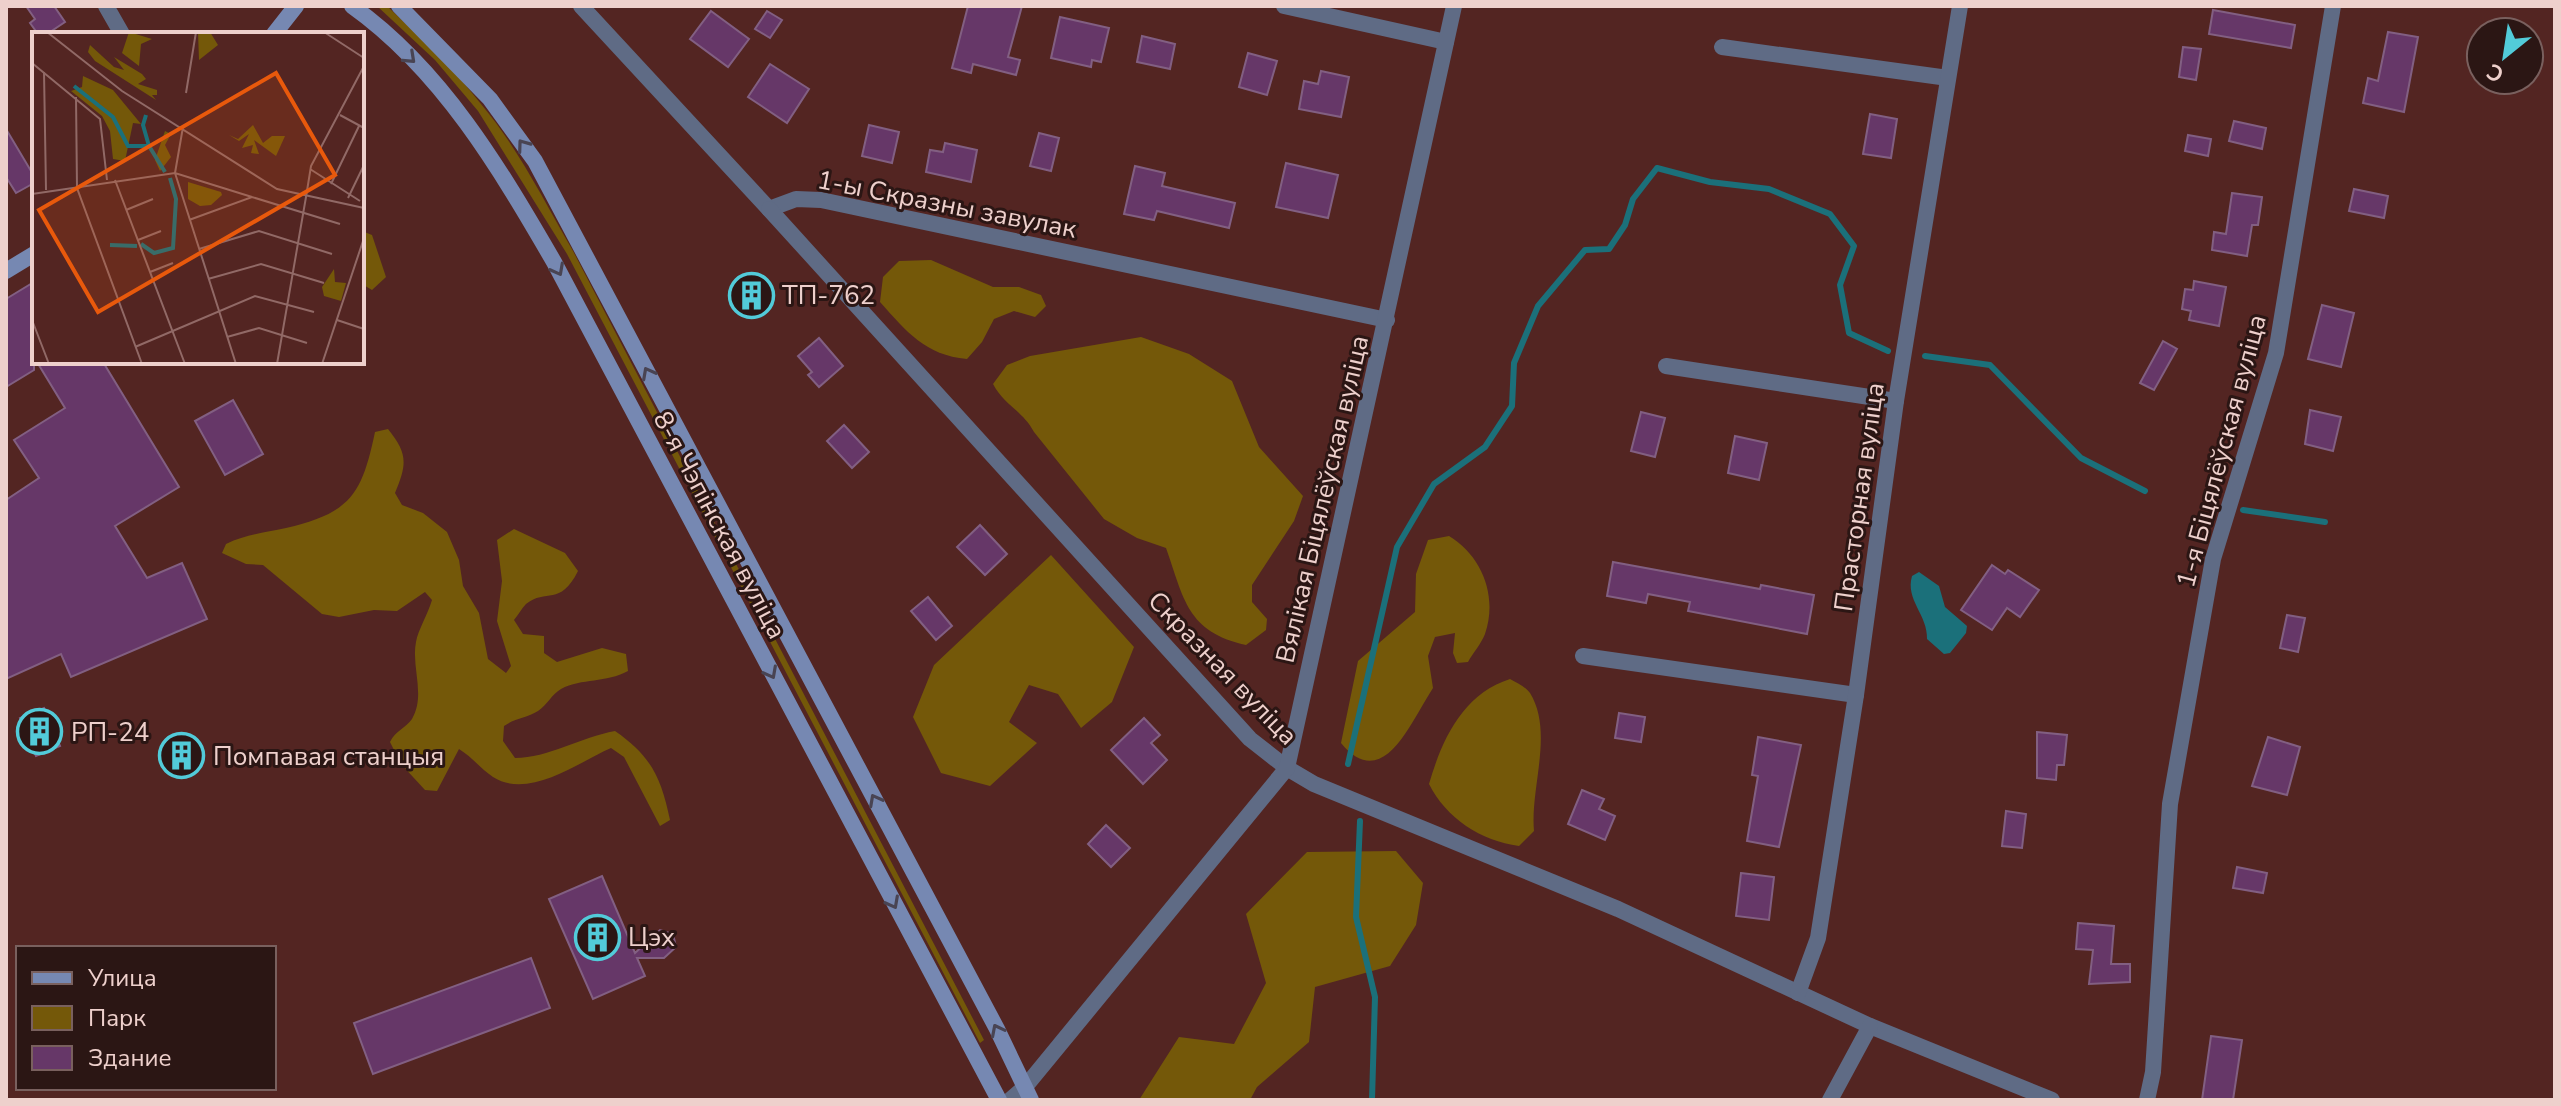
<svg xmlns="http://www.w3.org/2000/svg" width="2561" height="1106" font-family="'Nunito Sans',sans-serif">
  <rect width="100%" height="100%" fill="#532522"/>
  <g fill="#745809">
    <path d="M377,6H387C420,37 453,68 481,104C518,148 544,201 573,251L984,1040L980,1043L567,254L478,111L435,60Z"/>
    <path d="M362,231L372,235L386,277L372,290L362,284Z"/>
    <path d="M931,260L993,287H1019L1041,295L1046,306L1035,317L1014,311L994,319L982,342L967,359C925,355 907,332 880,302L883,277L899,261Z"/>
    <path d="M1141,337L1189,354L1232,381L1259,447L1303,496L1294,521L1252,585V602L1267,619L1266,630L1246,645C1187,632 1184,599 1166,548L1137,538L1104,519L1034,432C1023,411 1004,405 993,384L1007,365L1030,356Z"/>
    <path d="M388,429C408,454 407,464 395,493L402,505L423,513L447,532L459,560L463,586L479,613L488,659L506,673L511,666L497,621L502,581L497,540L514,529L565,553L578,571C560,607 546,588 526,604C522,608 518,615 514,620L523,634L544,636V653L557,662L602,648L626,654L628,671C606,683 582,678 561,689C552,694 547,705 538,711C527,718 515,718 504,726L503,741L515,758C548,758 581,737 615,731C651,756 661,777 670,820L660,826L624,757L611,748C579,762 529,800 493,777C481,769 472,757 459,749L437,791L425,790L401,764L390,742C395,731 406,728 412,719C426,695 411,667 416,642C418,630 428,614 432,600L425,592L397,611L374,610L339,617L322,614L263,565L246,564L222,553L226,544C246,534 264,533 286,528C351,513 362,494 375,432Z"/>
    <path d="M1449,536C1482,556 1498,596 1485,634C1481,644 1473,653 1468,662L1457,663L1453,653L1455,633L1435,637L1428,656L1433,688C1410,723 1383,794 1341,743L1358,661L1415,612L1416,574L1428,540Z"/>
    <path d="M1051,555L1134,647L1112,702L1081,728L1058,694L1029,685L1009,722L1037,743L990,786L941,773L913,717L934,665Z"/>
    <path d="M1510,679C1517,683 1526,687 1530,693C1554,732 1530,788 1534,831L1519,846C1481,841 1446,818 1429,784C1442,739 1463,694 1510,679Z"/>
    <path d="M1396,851L1423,883L1416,925L1390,966L1315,987L1309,1042L1257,1087L1250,1100H1139L1179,1037L1234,1044L1266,983L1246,914L1307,852Z"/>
  </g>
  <path fill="#1b707a" d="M1919,572L1939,586L1945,607L1967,626L1966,633L1950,653L1944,654L1927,639C1928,615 1905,600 1912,576Z"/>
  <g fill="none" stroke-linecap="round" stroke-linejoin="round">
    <g stroke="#1b707a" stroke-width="6">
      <path d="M1925,356L1990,365L2081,458L2145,491"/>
      <path d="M2243,510L2325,522"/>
      <path d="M1348,764L1397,547L1434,484L1485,447L1512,406L1514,363L1538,306L1585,250L1609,249L1625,225L1633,199L1657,168L1710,182L1769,189L1830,214L1854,246L1840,285L1849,333L1888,351"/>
      <path d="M1360,821L1356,917L1375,997L1372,1100"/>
    </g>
  </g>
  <g fill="#663768" stroke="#825f82" stroke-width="2">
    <path d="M26,6H54L65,22L47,34H38L30,23L35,19Z"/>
    <path d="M968,6H1022L1008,57L1020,60L1016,75L973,64L971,73L952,68Z"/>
    <path d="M2213,10L2295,25L2291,48L2209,34Z"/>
    <path d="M711,11L749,39L728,67L690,39Z"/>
    <path d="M767,11L782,20L770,38L755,29Z"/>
    <path d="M1060,17L1109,28L1101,62L1092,60L1091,67L1051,58Z"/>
    <path d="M2388,32L2418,37L2404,112L2363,103L2368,78L2378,81Z"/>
    <path d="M1142,36L1175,44L1170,69L1137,62Z"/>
    <path d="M2183,47L2201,49L2196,80L2179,77Z"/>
    <path d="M1248,53L1277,61L1267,95L1239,87Z"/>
    <path d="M770,64L809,89L787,123L748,97Z"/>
    <path d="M1321,71L1349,77L1341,117L1299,109L1304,81L1318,84Z"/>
    <path d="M1870,114L1897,119L1891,158L1863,154Z"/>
    <path d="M2234,121L2266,128L2262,149L2229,141Z"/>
    <path d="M869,125L899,132L892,163L862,156Z"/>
    <path d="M6,129L34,176V183L16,193L6,177Z"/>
    <path d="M1039,133L1059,138L1051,171L1030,166Z"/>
    <path d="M2188,135L2211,139L2208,156L2185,151Z"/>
    <path d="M945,143L977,150L971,182L926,172L930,150L943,152Z"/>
    <path d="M1286,163L1338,175L1328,218L1276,207Z"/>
    <path d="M1135,166L1165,173L1162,186L1235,203L1229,228L1157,211L1154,220L1124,214Z"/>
    <path d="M2354,189L2388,196L2384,218L2349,211Z"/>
    <path d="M2232,193L2262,197L2258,225H2252L2247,256L2212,250L2214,232L2226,234Z"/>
    <path d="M2194,281L2226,287L2219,326L2189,320L2191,311L2182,309L2185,289L2193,290Z"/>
    <path d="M34,282V370L6,387V299Z"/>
    <path d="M2322,305L2354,313L2341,367L2308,359Z"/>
    <path d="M819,338L843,366L819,387L808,375L812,372L798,356Z"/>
    <path d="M2163,341L2177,349L2154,390L2140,383Z"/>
    <path d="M37,362H103L179,487L115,526L147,578L182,563L207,619L71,677L61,654L6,679V500L39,478L14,440L65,408Z"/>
    <path d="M233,400L263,454L225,475L195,421Z"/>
    <path d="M2310,410L2341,417L2333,451L2305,444Z"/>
    <path d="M1641,412L1665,418L1655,457L1631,451Z"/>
    <path d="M844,425L869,452L852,468L827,441Z"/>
    <path d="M1735,436L1767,443L1759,480L1728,473Z"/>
    <path d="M980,525L1007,554L985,575L957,547Z"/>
    <path d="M1613,562L1760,589L1761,585L1814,595L1807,634L1688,611L1690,602L1648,594L1646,603L1607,596Z"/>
    <path d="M1992,565L2005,574L2008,570L2039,590L2020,617L2007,608L1992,630L1961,610Z"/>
    <path d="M928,597L952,626L936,640L911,611Z"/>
    <path d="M2287,615L2305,618L2298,652L2280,648Z"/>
    <path d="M44,708L60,746L36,756L20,718Z"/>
    <path d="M1619,713L1645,717L1641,742L1615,738Z"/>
    <path d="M1144,718L1160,735L1151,743L1167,760L1143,784L1111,750Z"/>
    <path d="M2037,732L2067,735L2064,765H2057L2056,780L2037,778Z"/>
    <path d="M1758,737L1801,745L1779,847L1747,841L1758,776L1752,775Z"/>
    <path d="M2268,737L2300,747L2287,795L2252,786Z"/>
    <path d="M187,743L195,761L177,769L169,751Z"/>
    <path d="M1582,790L1604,799L1599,809L1615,816L1605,840L1568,824Z"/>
    <path d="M2006,811L2026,814L2022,848L2002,846Z"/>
    <path d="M1106,825L1130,848L1111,867L1088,844Z"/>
    <path d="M2237,867L2267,873L2263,893L2233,888Z"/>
    <path d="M1741,873L1774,877L1769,920L1736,916Z"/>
    <path d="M602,876L635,953L660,930L673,934L676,947L664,958H637L645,976L593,999L549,899Z"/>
    <path d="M2078,923L2114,926L2111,964H2130V982L2089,984L2093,950L2076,949Z"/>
    <path d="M531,958L550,1008L373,1074L354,1023Z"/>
    <path d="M2211,1036L2242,1040L2233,1100H2202Z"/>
  </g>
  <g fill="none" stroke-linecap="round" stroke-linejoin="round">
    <g stroke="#5f6b85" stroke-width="16">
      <path d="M106,6L122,34"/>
      <path d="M581,6L769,209L796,199L821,200L1387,320"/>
      <path d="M1284,6L1446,42"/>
      <path d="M1722,47L1948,78"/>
      <path d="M769,209L1250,739L1287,768L1314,784L1618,909L1870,1026L2052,1100"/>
      <path d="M1666,366L1896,401"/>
      <path d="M1583,656L1856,695"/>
      <path d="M1798,993L1818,938L1856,695L1896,401L1960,6"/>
      <path d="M1010,1100L1025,1087L1287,768L1454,6"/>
      <path d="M1830,1100L1870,1026"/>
      <path d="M2147,1100L2153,1072L2170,804L2213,559L2276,353L2333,6"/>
    </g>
    <g stroke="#7688b2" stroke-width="16">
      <path d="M352,6C442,70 500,169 554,262L999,1100"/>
      <path d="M399,6L490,99L535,161L997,1029L1031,1100"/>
      <path d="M274,34L296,6"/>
      <path d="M6,271L34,254"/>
    </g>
  </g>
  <defs><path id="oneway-chevron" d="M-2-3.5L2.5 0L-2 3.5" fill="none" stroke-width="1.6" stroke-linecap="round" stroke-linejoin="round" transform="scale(2)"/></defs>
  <g stroke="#494453">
    <use href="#oneway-chevron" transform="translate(410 58) rotate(43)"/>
    <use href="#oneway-chevron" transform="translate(523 145) rotate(-126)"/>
    <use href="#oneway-chevron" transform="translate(558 270) rotate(62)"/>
    <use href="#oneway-chevron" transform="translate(648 373) rotate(-118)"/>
    <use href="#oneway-chevron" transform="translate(771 673) rotate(62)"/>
    <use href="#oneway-chevron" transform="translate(875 800) rotate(-118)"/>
    <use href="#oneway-chevron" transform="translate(893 903) rotate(62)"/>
    <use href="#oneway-chevron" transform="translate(997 1030) rotate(-117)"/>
  </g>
  <defs>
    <symbol id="building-ring" viewBox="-11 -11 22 22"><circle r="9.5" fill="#2b1614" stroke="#52cbd9" stroke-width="1.5"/><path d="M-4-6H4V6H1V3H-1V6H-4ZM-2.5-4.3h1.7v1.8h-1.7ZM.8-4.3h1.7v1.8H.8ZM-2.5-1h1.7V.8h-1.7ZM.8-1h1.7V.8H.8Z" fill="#52cbd9"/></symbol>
  </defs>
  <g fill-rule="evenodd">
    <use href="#building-ring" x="726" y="270" width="51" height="51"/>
    <use href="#building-ring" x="14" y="706" width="51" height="51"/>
    <use href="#building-ring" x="156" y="730" width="51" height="51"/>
    <use href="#building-ring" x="572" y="912" width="51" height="51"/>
  </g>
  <g text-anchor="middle" stroke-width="6" stroke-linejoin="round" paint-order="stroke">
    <g font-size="26" fill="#eed0cc" stroke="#2b1614">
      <text transform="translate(947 204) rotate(11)" y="9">1-ы Скразны завулак</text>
      <text transform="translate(2221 451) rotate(-75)" y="9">1-я Біцялёўская вуліца</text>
      <text transform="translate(1859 497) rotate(-82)" y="9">Прасторная вуліца</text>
      <text transform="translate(1322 499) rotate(-77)" y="9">Вялікая Біцялёўская вуліца</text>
      <text transform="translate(720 525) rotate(62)" y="9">8-я Чэпінская вуліца</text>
      <text transform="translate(1223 668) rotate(46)" y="9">Скразная вуліца</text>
    </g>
    <g font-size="26" fill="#eed0cc" stroke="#2b1614" text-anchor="start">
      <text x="782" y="304">ТП-762</text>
      <text x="71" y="741">РП-24</text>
      <text x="213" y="765">Помпавая станцыя</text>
      <text x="628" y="946">Цэх</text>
    </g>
  </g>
  <g transform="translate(32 32)">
    <rect width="332" height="332" fill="#532522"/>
    <path d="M97,0L120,7L109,12L107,34L90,21ZM166,0H178L186,13L167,28ZM58,13L82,35L92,38L82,25L110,42L114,47L106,52L125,58V63H120L124,68L63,29L56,20ZM51,44L81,58L109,92L101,91L93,129L81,127L78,99L70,84L39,59L50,55ZM221,93L231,111L240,104H253L244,124L222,108L227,122L219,121L221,113L210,116L217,102L207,109L197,103L206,107ZM133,99L139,102L133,113L139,125L128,139L123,128ZM156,150L189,160L190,163L179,173L168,174L156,167ZM302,237L303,250L314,251L309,269L292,264L290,255Z" fill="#745809"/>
    <path fill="none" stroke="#1b707a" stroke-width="4" d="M42,54L81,85L96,114H117M114,83L111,93L117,114L133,140M109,212L122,221L141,216L144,167L138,146M78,213L105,214"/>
    <path fill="none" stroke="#916966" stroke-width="2" d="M15,0L90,59L245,157L332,176M292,0L332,26M0,31L68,87L75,148M12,40L14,158M154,61L164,0M44,65L45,156L110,332M308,83L332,96M151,95L143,141L204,332M278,137L328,169M83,148L153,332M299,152L327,94M0,162L143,141L220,165M274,165L279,134L332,34M316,166L332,133M94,178L121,167M157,188L220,165L308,192M106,208L129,199M167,217L227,199L300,222M118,240L141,231M176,247L229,232L292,251M0,288L17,332M305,288L332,297M195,305L227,296L275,311M103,315L223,264L282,280M245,332L274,165M290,332L332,206"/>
    <path fill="#e8590c" fill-opacity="0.15" stroke="#e8590c" stroke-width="4" d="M244,41L303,143L66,280L7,178Z"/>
    <rect width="332" height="332" fill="none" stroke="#eed0cc" stroke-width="4"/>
  </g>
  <rect width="2561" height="1106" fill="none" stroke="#eed0cc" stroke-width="16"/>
  <rect x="16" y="946" width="260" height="144" fill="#2b1614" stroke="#79605e" stroke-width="2"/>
  <rect x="32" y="972" width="40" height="12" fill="#7688b2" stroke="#79605e" stroke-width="2"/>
  <text x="88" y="986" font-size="24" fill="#eed0cc">Улица</text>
  <rect x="32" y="1006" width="40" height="24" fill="#745809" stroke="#79605e" stroke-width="2"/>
  <text x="88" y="1026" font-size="24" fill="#eed0cc">Парк</text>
  <rect x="32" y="1046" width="40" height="24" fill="#663768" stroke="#79605e" stroke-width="2"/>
  <text x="88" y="1066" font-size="24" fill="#eed0cc">Здание</text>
  <g transform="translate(2505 56) rotate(210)"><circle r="38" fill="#2b1614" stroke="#79605e" stroke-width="2"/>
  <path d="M0-6L14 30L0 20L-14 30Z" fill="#52cbd9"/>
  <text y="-12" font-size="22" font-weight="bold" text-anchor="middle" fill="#eed0cc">С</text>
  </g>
</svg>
